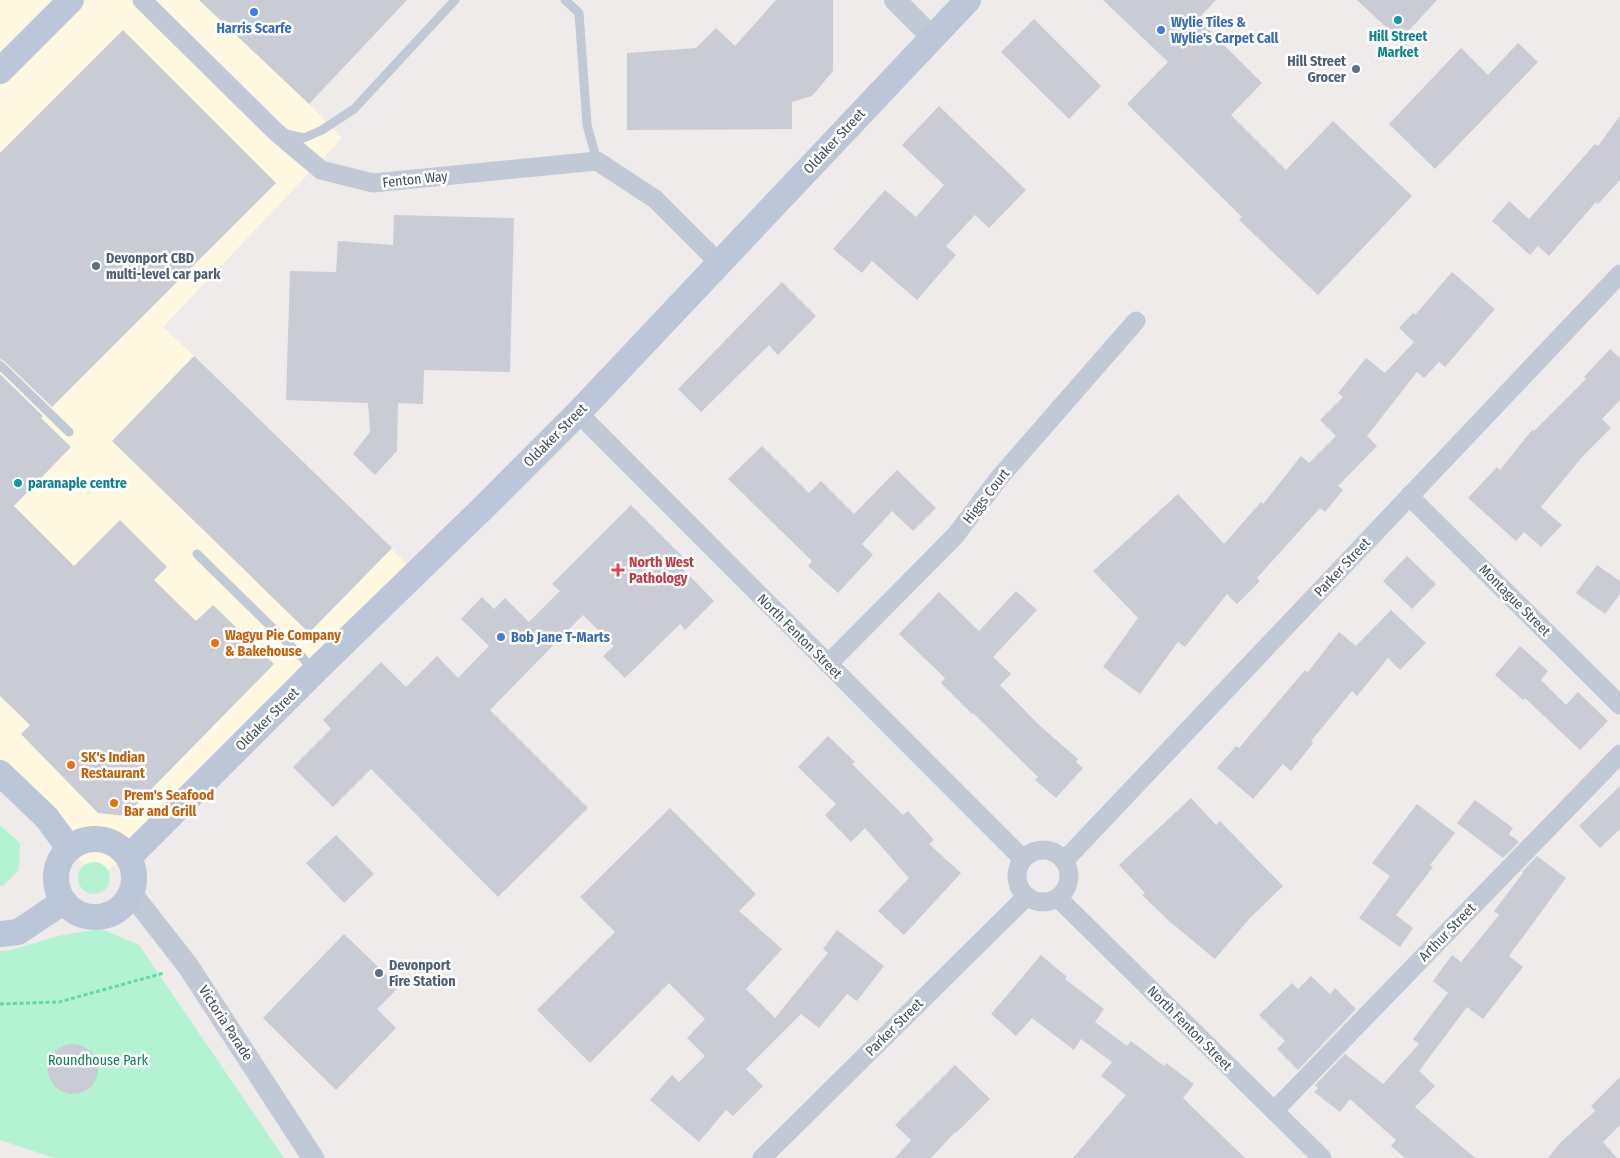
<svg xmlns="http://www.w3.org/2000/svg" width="1620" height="1158" font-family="'Fira Sans Condensed',sans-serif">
  <rect width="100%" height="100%" fill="#efebeb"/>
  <path fill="#fef8e0" d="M0,0H407L309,104L342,138L163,327L194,356L416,573L129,857L95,876L0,773Z"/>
  <g fill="#b3f3d2">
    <path d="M0,825L20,843L19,870L3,886H0Z"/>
    <circle cx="94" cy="878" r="16"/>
    <path d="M102,929L139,945L284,1158H54L0,1140V951H7L62,935Z"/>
  </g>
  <g fill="#c9ccd4">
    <path d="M199,0H407L309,104Z"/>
    <path d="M776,0H833V71L812,96L792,102V129L627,130V53L696,48L716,28L735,46Z"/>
    <path d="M1103,0H1216L1198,19L1262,83L1231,115L1286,170L1333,121L1412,196L1318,295L1239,220L1242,217L1127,104L1168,62Z"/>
    <path d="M1357,0H1437L1400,40Z"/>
    <path d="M1034,19L1101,86L1069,119L1001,52Z"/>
    <path d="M123,30L276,183L52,407L4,361L0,359V153Z"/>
    <path d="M1518,43L1538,62L1435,169L1389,124L1461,48L1488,75Z"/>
    <path d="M939,106L1026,190L989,228L975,215L946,246L956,255L917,300L872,261L862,273L833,249L885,190L916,217L944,185L902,145Z"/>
    <path d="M1620,116V180L1598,204L1596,202L1549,256L1538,246L1530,255L1492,221L1509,201L1529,219L1595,144L1598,146Z"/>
    <path d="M394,215L514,218L510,372L424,370L423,404L398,403L397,451L375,475L353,454L370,432L368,403L286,400L290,271L336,272L338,241L393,245Z"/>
    <path d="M1452,272L1495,309L1445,367L1439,362L1424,378L1417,372L1367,436L1377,446L1338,486L1343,490L1325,512L1320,508L1257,578L1260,581L1237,604L1227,594L1185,647L1178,642L1140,694L1103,667L1138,618L1093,571L1178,494L1224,544L1261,502L1263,504L1301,456L1309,463L1336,436L1320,420L1343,397L1338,393L1366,358L1385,373L1414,342L1399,328L1413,313L1415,315Z"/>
    <path d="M782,282L816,316L778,355L769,345L701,412L678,389Z"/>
    <path d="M1610,349L1620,358V400L1602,419L1611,428L1582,457L1541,507L1562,525L1541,547L1524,532L1516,541L1468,498L1497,467L1500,470L1532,430L1534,431L1586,379L1584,377Z"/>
    <path d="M194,356L392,548L309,633L112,441Z"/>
    <path d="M0,374L43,416L41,418L71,447L14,506L74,566L120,520L167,567L154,580L196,621L213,605L274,664L125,816L98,813L21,734L30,725L0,696Z"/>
    <path d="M762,446L809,493L821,481L854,514L897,470L936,508L913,531L892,511L862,544L873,555L838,593L808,566L812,561L728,479Z"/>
    <path d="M631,505L683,557L677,563L714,601L685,630L680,624L625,678L603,656L614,646L583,615L490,710L588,808L498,897L371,769L333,807L293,767L331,729L323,720L381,662L406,687L437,656L458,678L489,646L461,619L482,597L494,609L505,598L529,622L560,591L552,584Z"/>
    <path d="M1407,556L1436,584L1412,609L1383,581Z"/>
    <path d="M1597,565L1620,581V594L1605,614L1576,593Z"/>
    <path d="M1016,591L1037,610L993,657L1011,674L1000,685L1039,725L1078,759L1076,762L1083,768L1056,798L1035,780L1038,777L973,713L972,714L941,683L945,678L899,634L939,592L979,631Z"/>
    <path d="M1391,610L1426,643L1400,670L1388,658L1357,696L1352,691L1311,741L1313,743L1291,771L1283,764L1253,799L1217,768L1236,746L1239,748L1305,670L1308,672L1339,632L1356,646Z"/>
    <path d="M1520,646L1548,671L1541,680L1566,705L1578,692L1608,721L1580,750L1525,698L1523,700L1495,675Z"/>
    <path d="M828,736L855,762L852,764L903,815L908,811L934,840L929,844L961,873L904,935L878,911L909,878L865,828L851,842L825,815L836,804L798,767Z"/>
    <path d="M1620,786V829L1600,848L1579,826Z"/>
    <path d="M1191,798L1216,825L1220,821L1283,886L1250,918L1215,959L1169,921L1142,895L1145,893L1119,865Z"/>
    <path d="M1475,800L1513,828L1509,834L1519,842L1503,858L1457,823Z"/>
    <path d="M1417,804L1455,833L1430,865L1433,867L1396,915L1413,928L1400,947L1359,918L1390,876L1372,863Z"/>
    <path d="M670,808L756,894L739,911L782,949L746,989L775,1018L828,953L823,949L837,930L884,966L857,1001L847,994L819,1028L801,1014L746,1069L763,1086L733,1116L726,1110L699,1142L650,1100L672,1075L679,1082L705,1056L687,1038L705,1019L669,983L590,1063L537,1010L615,932L580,897Z"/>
    <path d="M336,835L374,874L344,903L306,863Z"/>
    <path d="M1537,856L1566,878L1509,956L1523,967L1483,1019L1467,1007L1419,1071L1435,1086L1415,1107L1475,1158H1405L1391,1146L1396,1140L1350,1099L1340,1112L1314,1092L1318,1088L1315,1085L1345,1054L1383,1084L1419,1044L1413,1039L1448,993L1433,981L1452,955L1461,962L1499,915L1494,911L1523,873L1522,872Z"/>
    <path d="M344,934L399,987L377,1009L396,1028L336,1090L263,1018Z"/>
    <path d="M1041,955L1067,977L1065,979L1104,1009L1095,1022L1127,1046L1131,1041L1164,1066L1166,1063L1194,1084L1183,1098L1245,1158H1073L1126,1095L1101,1076L1112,1062L1081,1039L1074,1050L1032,1018L1016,1036L991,1014Z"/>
    <path d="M1311,976L1330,994L1335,988L1356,1009L1298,1070L1277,1049L1285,1041L1259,1015L1292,983L1298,989Z"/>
    <circle cx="73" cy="1069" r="25"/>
    <path d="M955,1065L990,1099L956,1133L955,1132L931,1158H895L911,1140L895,1125Z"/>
    <path d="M1620,1077V1125L1603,1142L1617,1158H1548L1562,1141L1595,1111L1591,1106Z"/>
  </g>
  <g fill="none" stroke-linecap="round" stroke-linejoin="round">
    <path stroke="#68d4a9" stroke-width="3" stroke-dasharray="4 2.5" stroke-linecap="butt" d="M0,1004L59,1002L164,973"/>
    <g stroke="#c0c9d5" stroke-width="9">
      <path d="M565,0L579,13L587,125L597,161"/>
      <path d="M286,134L304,138L322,130L354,109L455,0"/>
      <path d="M0,365L69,432"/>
      <path d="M197,554L303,658L313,671"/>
    </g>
    <g stroke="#c0c9d5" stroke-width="19">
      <path d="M142,0L276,132L321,170L373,183L597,161L655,199L719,263"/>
      <path d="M578,413L1023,859"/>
      <path d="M1409,496L1620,705"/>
      <path d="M828,664L955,536L999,478L1136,321"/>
      <circle cx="1043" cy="876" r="26"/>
      <path d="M1064,861L1620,274"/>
      <path d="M1058,898L1322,1158"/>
      <path d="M1274,1111L1620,754"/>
      <path d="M762,1158L1026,897"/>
    </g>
    <g stroke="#c0c9d5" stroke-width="22">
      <path d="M895,0L932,37"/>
      <path d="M131,893L188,966L313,1158"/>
    </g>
    <g stroke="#bbc6d8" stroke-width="26">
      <path d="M0,71L71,0"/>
      <path d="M0,773L47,818L69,848"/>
      <circle cx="95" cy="878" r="39"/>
      <path d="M129,857L314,672L483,508L578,413L968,0"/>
      <path d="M0,934L18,932L63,902"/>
    </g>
  </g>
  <g fill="#3f7fe0" stroke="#fff" stroke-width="2">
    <circle cx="254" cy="12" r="5"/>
    <circle cx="1161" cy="30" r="5"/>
    <circle cx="501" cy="637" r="5"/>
  </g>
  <g fill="#0f9aa8" stroke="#fff" stroke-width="2">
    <circle cx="1398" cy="20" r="5"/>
    <circle cx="18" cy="483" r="5"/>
  </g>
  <g fill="#5c6f8a" stroke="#fff" stroke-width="2">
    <circle cx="1356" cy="69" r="5"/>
    <circle cx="96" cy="266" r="5"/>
    <circle cx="379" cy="973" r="5"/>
  </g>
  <path fill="#e0444e" stroke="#fff" stroke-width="2" d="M615.5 562.5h5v5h5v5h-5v5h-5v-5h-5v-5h5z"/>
  <g fill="#e8710a" stroke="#fff" stroke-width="2">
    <circle cx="215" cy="643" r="5"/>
    <circle cx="71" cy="765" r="5"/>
    <circle cx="114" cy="803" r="5"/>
  </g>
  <g text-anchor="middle" stroke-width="5" stroke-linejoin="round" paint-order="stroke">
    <g font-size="14" font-weight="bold" fill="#366cbe" stroke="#fff" text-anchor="start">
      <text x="1171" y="27">Wylie Tiles &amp;<tspan x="1171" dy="16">Wylie's Carpet Call</tspan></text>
      <text x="254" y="33" text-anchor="middle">Harris Scarfe</text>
      <text x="511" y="642">Bob Jane T-Marts</text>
    </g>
    <g font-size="14" font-weight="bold" fill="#0d838f" stroke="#fff">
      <text x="1398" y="41">Hill Street<tspan x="1398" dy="16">Market</tspan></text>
      <text x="28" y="488" text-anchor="start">paranaple centre</text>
    </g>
    <g font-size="14" font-weight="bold" fill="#4e5e75" stroke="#fff" text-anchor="start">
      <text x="1346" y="66" text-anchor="end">Hill Street<tspan x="1346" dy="16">Grocer</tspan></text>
      <text x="106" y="263">Devonport CBD<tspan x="106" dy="16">multi-level car park</tspan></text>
      <text x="389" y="970">Devonport<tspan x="389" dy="16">Fire Station</tspan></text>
    </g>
    <g font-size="14" fill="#424d5b" stroke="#fff">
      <text transform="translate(834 141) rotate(-47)" y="5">Oldaker Street</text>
      <text transform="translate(415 179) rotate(-6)" y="5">Fenton Way</text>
      <text transform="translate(555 435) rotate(-45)" y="5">Oldaker Street</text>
      <text transform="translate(986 496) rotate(-52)" y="5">Higgs Court</text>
      <text transform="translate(1342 567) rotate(-47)" y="5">Parker Street</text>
      <text transform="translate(1515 600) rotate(45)" y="5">Montague Street</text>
      <text transform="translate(800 636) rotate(45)" y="5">North Fenton Street</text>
      <text transform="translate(267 719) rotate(-45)" y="5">Oldaker Street</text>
      <text transform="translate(1447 932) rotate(-46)" y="5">Arthur Street</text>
      <text transform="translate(226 1023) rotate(57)" y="5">Victoria Parade</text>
      <text transform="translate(894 1027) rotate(-45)" y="5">Parker Street</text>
      <text transform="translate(1190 1028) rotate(45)" y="5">North Fenton Street</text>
    </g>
    <g font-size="14" font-weight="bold" fill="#be3a42" stroke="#fff" text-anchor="start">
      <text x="629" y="567">North West<tspan x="629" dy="16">Pathology</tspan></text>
    </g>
    <g font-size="14" font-weight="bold" fill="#c56008" stroke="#fff" text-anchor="start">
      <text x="225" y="640">Wagyu Pie Company<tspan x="225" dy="16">&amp; Bakehouse</tspan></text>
      <text x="81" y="762">SK's Indian<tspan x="81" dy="16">Restaurant</tspan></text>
      <text x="124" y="800">Prem's Seafood<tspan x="124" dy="16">Bar and Grill</tspan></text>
    </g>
    <g font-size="14" fill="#0c8253" stroke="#fff">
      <text x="98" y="1065">Roundhouse Park</text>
    </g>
  </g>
</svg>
